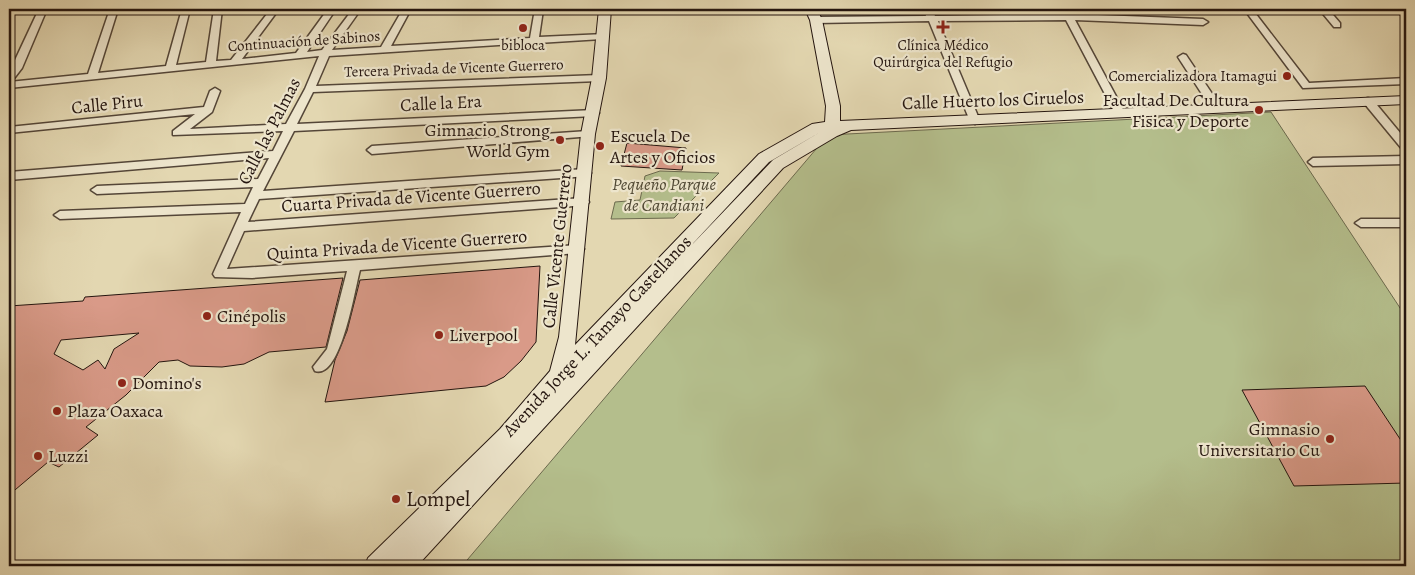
<svg xmlns="http://www.w3.org/2000/svg" width="1415" height="575" font-family="Alegreya,serif">
  <rect width="100%" height="100%" fill="#e3d7b1"/>
  <filter id="stains"><feTurbulence type="fractalNoise" baseFrequency=".004" numOctaves="4"/><feColorMatrix values="0 0 0 0 .2 0 0 0 0 .09 0 0 0 0 .02 0 0 0 .5 -.17"/></filter>
  <radialGradient id="worn" r=".72"><stop offset=".6" stop-color="#630" stop-opacity="0"/><stop offset="1" stop-color="#630" stop-opacity=".3"/></radialGradient>
  <g fill="#b4be8c" stroke="#6c6a4e">
    <path d="M1271,112L1406,317V566H462L828,135Z"/>
    <path d="M660,171L719,173L674,218L611,219L615,202L640,200L645,176Z"/>
  </g>
  <g fill="#d99a88" stroke="#24150f" fill-rule="evenodd">
    <path d="M627,143L686,148L682,170L621,166Z"/>
    <path d="M540,266L536,342L521,361L504,377L486,386L325,402L335,360L347,331L360,280Z"/>
    <path d="M343,278L326,347L269,352L244,364L222,367L190,366L178,360L159,362L126,395L86,427L98,435L59,467L48,462L9,495V306L83,301L85,297ZM139,333L114,349L105,369L98,360L83,370L54,354L61,340Z"/>
    <path d="M1365,386L1406,448V483L1294,486L1242,390Z"/>
  </g>
  <g fill="none" stroke-linecap="round" stroke-linejoin="round">
    <defs>
      <g id="street">
        <path d="M39,9H47L22,68L12,81L9,82V73Z"/>
        <path d="M110,9H118L98,73L166,66L182,9H190L176,65L206,62L214,9H222L216,61L231,60L271,9H279L242,59L296,53L328,9H336L307,52L322,50L353,9H361L332,50L381,47L403,9H411L391,46L530,38L535,9L543,10L539,37L605,34V38L602,39L538,43L534,45L530,43L329,56L316,86L599,75L604,78L599,81L313,92L297,124L594,110L599,113L594,116L294,131L263,191L585,169L591,173L589,176L259,199L248,222L583,198L587,199L589,202L587,205L244,231L227,269L578,245L584,249L578,253L360,270C355,288 341,380 315,371L313,367L327,349L347,271L252,278L215,277L213,274L241,212L60,219L54,215L60,211L245,204L253,187L97,194L91,190L97,186L258,179L269,158L9,180V172L273,151L283,131L173,135V131L195,114L9,133V127L204,107L210,91L215,88L220,91L212,112L190,129L286,124L305,89L319,56L9,88V82L88,74Z"/>
        <path d="M924,9H932L935,16L1063,14V9H1068L1072,14L1203,19L1208,22L1203,25L1075,20L1125,113L1120,116L1115,113L1066,20L938,21L980,121L975,124L970,121L929,21L816,23L811,20L816,17L926,16Z"/>
        <path d="M1244,9H1252L1309,83L1406,78V84L1303,88Z"/>
        <path d="M1319,9H1328L1340,23V27H1334Z"/>
        <path d="M1396,9H1405L1406,18L1403,17Z"/>
        <path d="M1183,54L1186,55L1221,107V111H1213L1178,57Z"/>
        <path d="M1368,98L1372,99L1406,140V150L1402,149L1364,103V99Z"/>
        <path d="M588,131L592,132V136L372,154L367,150L372,146Z"/>
        <path d="M1406,156V164L1313,166L1308,162L1313,158Z"/>
        <path d="M1361,219H1406V227H1361L1355,223Z"/>
      </g>
      <path id="secondary" d="M599,9H611L606,78L595,134L575,345L759,154L812,124L825,122L826,106L810,20L805,9H817L822,20L840,106V121L1406,96V104L851,130L837,136L783,168L417,566H365L368,558L500,429L550,371L559,337L581,134L592,78ZM822,131L773,160L684,253L769,162Z"/>
    </defs>
    <use href="#street" stroke="#544638" stroke-width="3"/>
    <use href="#secondary" stroke="#24150f" stroke-width="2"/>
    <use href="#street" fill="#ede5cc" fill-rule="evenodd"/>
    <use href="#secondary" fill="#ede5cc" fill-rule="evenodd"/>
  </g>
  <g fill="#8f2418" stroke="#ede5cc" stroke-width="2">
    <path d="M940.5 19.5h5v5h5v5h-5v5h-5v-5h-5v-5h5z"/>
    <circle cx="523" cy="28" r="5"/>
    <circle cx="1287" cy="76" r="5"/>
    <circle cx="1259" cy="110" r="5"/>
    <circle cx="560" cy="140" r="5"/>
    <circle cx="600" cy="146" r="5"/>
    <circle cx="207" cy="316" r="5"/>
    <circle cx="439" cy="335" r="5"/>
    <circle cx="122" cy="383" r="5"/>
    <circle cx="57" cy="411" r="5"/>
    <circle cx="1330" cy="439" r="5"/>
    <circle cx="38" cy="456" r="5"/>
    <circle cx="396" cy="499" r="5"/>
  </g>
  <g text-anchor="middle" stroke-width="4.5" stroke-linejoin="round" paint-order="stroke">
    <g font-size="15" fill="#24150f" stroke="#ede5cc">
      <text transform="translate(304 41) rotate(-4)" y="5">Continuación de Sabinos</text>
      <text transform="translate(454 68) rotate(-2)" y="5">Tercera Privada de Vicente Guerrero</text>
    </g>
    <g font-size="15" fill="#24150f" stroke="#ede5cc">
      <text x="523" y="50">bibloca</text>
      <text x="943" y="50">Clínica Médico<tspan x="943" dy="17">Quirúrgica del Refugio</tspan></text>
      <text x="1277" y="81" text-anchor="end">Comercializadora Itamagui</text>
    </g>
    <g font-size="18" fill="#24150f" stroke="#ede5cc">
      <text transform="translate(993 100) rotate(-2)" y="6">Calle Huerto los Ciruelos</text>
      <text transform="translate(441 103) rotate(-3)" y="6">Calle la Era</text>
      <text transform="translate(107 104) rotate(-6)" y="6">Calle Piru</text>
      <text transform="translate(269 131) rotate(-63)" y="6">Calle las Palmas</text>
      <text transform="translate(411 197) rotate(-4)" y="6">Cuarta Privada de Vicente Guerrero</text>
      <text transform="translate(397 245) rotate(-4)" y="6">Quinta Privada de Vicente Guerrero</text>
      <text transform="translate(557 246) rotate(-84)" y="6">Calle Vicente Guerrero</text>
      <text transform="translate(597 336) rotate(-47)" y="6">Avenida Jorge L. Tamayo Castellanos</text>
    </g>
    <g font-size="18" fill="#24150f" stroke="#ede5cc" text-anchor="start">
      <text x="1249" y="106" text-anchor="end">Facultad De Cultura<tspan x="1249" dy="21">Fisica y Deporte</tspan></text>
      <text x="550" y="136" text-anchor="end">Gimnacio Strong<tspan x="550" dy="21">World Gym</tspan></text>
      <text x="610" y="142">Escuela De<tspan x="610" dy="21">Artes y Oficios</tspan></text>
      <text x="217" y="322">Cinépolis</text>
      <text x="449" y="341">Liverpool</text>
      <text x="132" y="389">Domino's</text>
      <text x="67" y="417">Plaza Oaxaca</text>
      <text x="1320" y="435" text-anchor="end">Gimnasio<tspan x="1320" dy="21">Universitario Cu</tspan></text>
      <text x="48" y="462">Luzzi</text>
    </g>
    <g font-size="18" font-style="italic" fill="#4f4834" stroke="#ede5cc">
      <text x="664" y="190">Pequeño Parque<tspan x="664" dy="21">de Candiani</tspan></text>
    </g>
    <g font-size="21" fill="#24150f" stroke="#ede5cc" text-anchor="start">
      <text x="406" y="506">Lompel</text>
    </g>
  </g>
  <rect width="1415" height="575" fill="none" stroke="#e3d7b1" stroke-width="30"/>
  <rect x="10" y="10" width="1395" height="555" fill="none" stroke="#24150f" stroke-width="2.5"/>
  <rect x="15" y="15" width="1385" height="545" fill="none" stroke="#24150f"/>
  <rect width="100%" height="100%" filter="url(#stains)"/>
  <rect width="100%" height="100%" fill="url(#worn)"/>
</svg>
